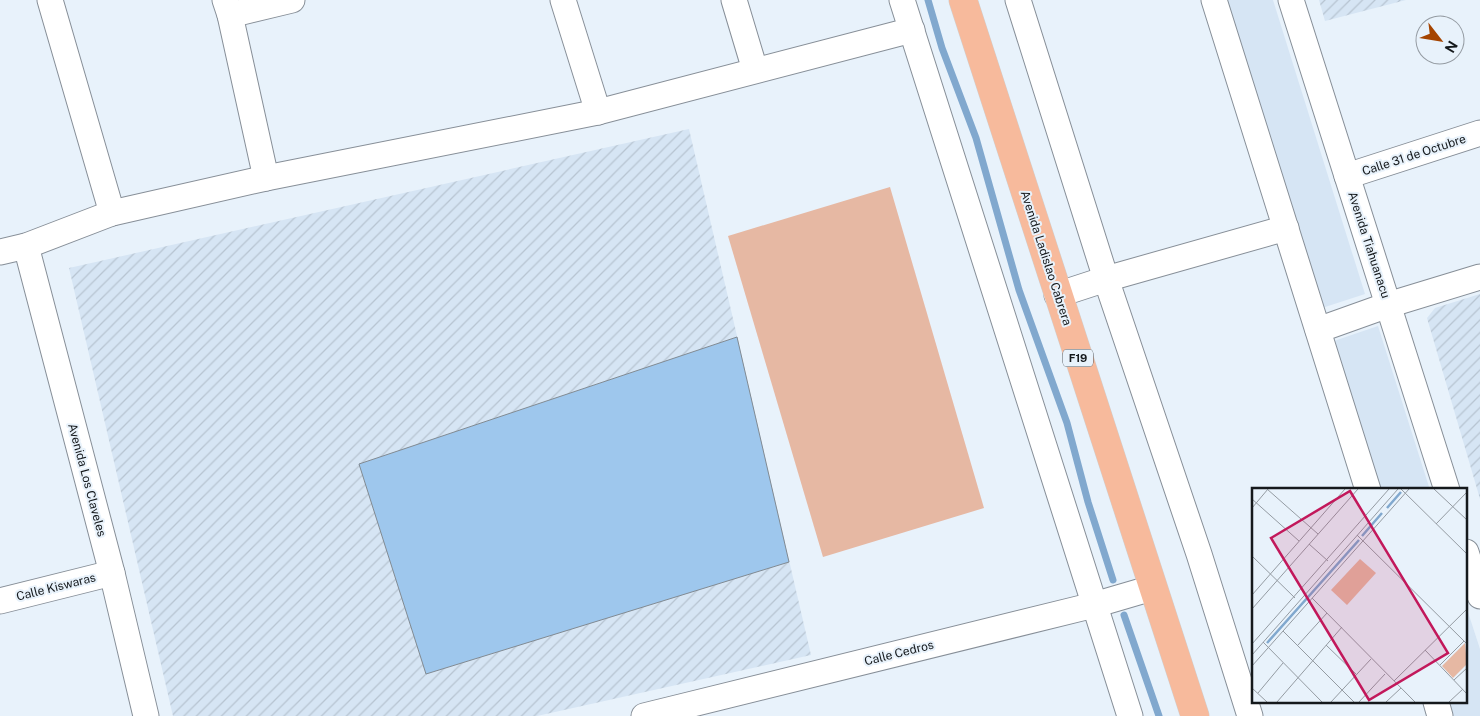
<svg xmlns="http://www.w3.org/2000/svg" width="1480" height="716" font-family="'Public Sans',sans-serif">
  <defs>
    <pattern id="industrial-furrows" width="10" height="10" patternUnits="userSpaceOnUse" patternTransform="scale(1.25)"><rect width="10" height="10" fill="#d6e5f4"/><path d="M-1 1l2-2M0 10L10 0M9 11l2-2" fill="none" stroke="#b7c4d1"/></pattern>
  </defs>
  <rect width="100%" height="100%" fill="#e8f2fb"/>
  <g fill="#d6e5f4">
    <path d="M1225,0H1273L1365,294L1322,308Z"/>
    <path d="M1378,326L1430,490H1378L1331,342Z"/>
    <path d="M1466,606L1480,649V716H1449L1445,702H1466Z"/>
  </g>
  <g fill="url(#industrial-furrows)">
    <path d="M1319,0H1406L1325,21Z"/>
    <path d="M689,129L811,655L537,716H173L69,268Z"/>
    <path d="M1480,294V499L1427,318L1435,308Z"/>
  </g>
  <path fill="#e6b8a3" d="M890,187L984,508L823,557L728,236Z"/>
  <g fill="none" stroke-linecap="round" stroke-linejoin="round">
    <g stroke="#81a8ce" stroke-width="7">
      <path d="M928,0L942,48L976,138L1019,290L1067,423L1088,502L1113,580"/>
      <path d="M1124,615L1159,716"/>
    </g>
  </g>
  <path fill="#9ec7ed" stroke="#818a92" d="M737,337L789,562L426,674L359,464Z"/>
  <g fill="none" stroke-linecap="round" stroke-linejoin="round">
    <defs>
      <g id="minor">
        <path d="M50,0L112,213"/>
        <path d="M225,0L230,15L266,178"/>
        <path d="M563,0L598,112"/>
        <path d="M734,0L755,70"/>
        <path d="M902,0L1130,716"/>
        <path d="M1018,0L1106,279L1199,554L1250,716"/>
        <path d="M1214,0L1368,490"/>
        <path d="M1291,0L1447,490"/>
        <path d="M230,15L292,0"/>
        <path d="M1347,176L1480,133"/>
        <path d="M26,246L112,573L146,716"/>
        <path d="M0,252L26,246L112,213L266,178L598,112L912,30"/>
        <path d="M1057,295L1106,279L1286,228"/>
        <path d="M1318,330L1388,305L1480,277"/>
        <path d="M1466,552L1480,596"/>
        <path d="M0,601L112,573"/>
        <path d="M1436,702L1440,716"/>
        <path d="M644,716L1094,605L1152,588"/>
      </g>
      <path id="trunk" d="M963,0L1195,716"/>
    </defs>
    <use href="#minor" stroke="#878f98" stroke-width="27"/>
    <use href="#trunk" stroke="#d0d1d2" stroke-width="29"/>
    <use href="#minor" stroke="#fff" stroke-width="25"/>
    <use href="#trunk" stroke="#f7ba9c" stroke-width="28"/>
  </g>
  <g text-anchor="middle" stroke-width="4" stroke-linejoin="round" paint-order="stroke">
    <rect fill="#e8f2fb" stroke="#545a5f" stroke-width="1" x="1063" y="349.5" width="30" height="17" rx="4"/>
    <g font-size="11" font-weight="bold" fill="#15191c">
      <text x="1078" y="362">F19</text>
    </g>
    <g font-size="12" fill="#15191c" stroke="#e8f2fb">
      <text transform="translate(1414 155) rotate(-18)" y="4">Calle 31 de Octubre</text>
      <text transform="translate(1369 245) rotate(72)" y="4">Avenida Tiahuanacu</text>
      <text transform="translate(1046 258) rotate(72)" y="4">Avenida Ladislao Cabrera</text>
      <text transform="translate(87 480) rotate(75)" y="4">Avenida Los Claveles</text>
      <text transform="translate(56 587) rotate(-14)" y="4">Calle Kiswaras</text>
      <text transform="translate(899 653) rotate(-14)" y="4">Calle Cedros</text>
    </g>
  </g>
  <g transform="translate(1252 488)">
    <rect width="215" height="215" fill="#e8f2fb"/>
    <path d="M213,155L215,176L201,190L190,178Z" fill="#e6b8a3"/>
    <path d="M108,71L124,85L95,117L79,102ZM204,167L213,175L204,180L200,187L192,178Z" fill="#e6b8a3"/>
    <path fill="none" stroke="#81a8ce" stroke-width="2.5" d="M135,20L149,4M110,48L130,25M15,155L107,52"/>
    <path fill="none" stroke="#949ba2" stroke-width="1" d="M15,1L66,46M149,1L215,66M182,1L215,32M0,11L47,53M0,20L16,1M184,36L215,4M105,47L215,156M57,56L76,73M0,68L43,110M0,107L93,1M60,110L163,214M0,121L106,1M31,143L102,214M11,154L70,214M0,156L137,1M46,157L75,125M74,157L104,186M173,162L215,206M0,167L146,1M188,177L212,153M0,178L157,1M202,192L215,180M142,193L215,121M0,200L15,214M6,205L31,175M25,214L90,139M79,214L119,171M107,214L133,186M134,214L149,200M197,214L211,201"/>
    <path fill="#c2185b" fill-opacity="0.15" stroke="#c2185b" stroke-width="2.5" d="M98,3L196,165L117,212L19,50Z"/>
    <rect width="215" height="215" fill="none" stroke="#15191c" stroke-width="2.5"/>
  </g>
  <g transform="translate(1440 40) rotate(121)"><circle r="24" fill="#e8f2fb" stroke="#949ba2"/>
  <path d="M0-4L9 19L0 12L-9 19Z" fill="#a54400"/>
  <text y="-8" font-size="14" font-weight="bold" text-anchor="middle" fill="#15191c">N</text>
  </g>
</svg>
